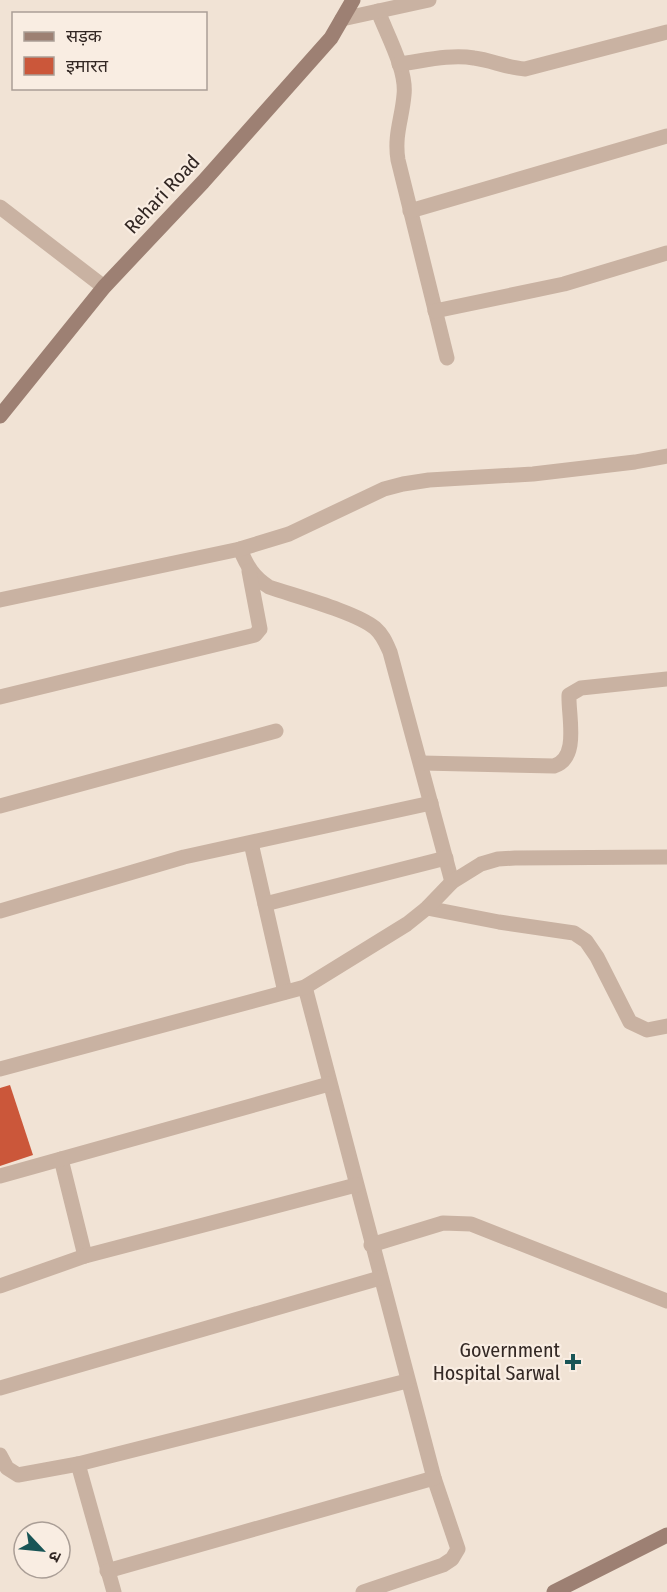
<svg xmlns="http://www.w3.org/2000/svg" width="667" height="1592" font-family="'Fira Sans Condensed','Noto Sans Devanagari',sans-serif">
  <rect width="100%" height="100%" fill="#f1e3d5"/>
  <path fill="#cb573a" d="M10,1085L33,1155L0,1166V1088Z"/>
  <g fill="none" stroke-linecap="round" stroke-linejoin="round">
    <g stroke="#c9b2a2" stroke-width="15">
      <path d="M378,11C387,35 407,70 404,95C402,119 394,135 398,160L447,358"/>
      <path d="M342,19L429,0"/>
      <path d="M399,64C423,61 450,54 474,58C491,60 507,68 525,69L667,32"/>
      <path d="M0,207L104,287"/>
      <path d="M410,211L667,136"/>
      <path d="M435,311L564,284L667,253"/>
      <path d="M240,549C247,566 253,577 269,587C295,596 356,612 375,628C383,635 386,643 390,652L452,882"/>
      <path d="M0,600L240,549L289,534L384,489L403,484L429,480L533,474L635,462L667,456"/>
      <path d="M0,697L255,635L260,629L249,571"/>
      <path d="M422,763L554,766C580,758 568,716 569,695L581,688L667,679"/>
      <path d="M0,806L276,731"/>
      <path d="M251,843L285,992"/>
      <path d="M265,904L446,858"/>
      <path d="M427,908L499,922L574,933L586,941L597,957L630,1022L647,1030L667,1026"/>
      <path d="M0,911L184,857L431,803"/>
      <path d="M305,987L434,1478L458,1549L452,1559L443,1565L363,1592"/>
      <path d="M0,1069L305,987L407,924L427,908L452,882L481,864L498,859L515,858L667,857"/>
      <path d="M61,1159L85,1256"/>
      <path d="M0,1176L329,1084"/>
      <path d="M371,1245L443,1223L471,1224L667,1301"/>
      <path d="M0,1286L85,1256L356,1185"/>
      <path d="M0,1388L380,1278"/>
      <path d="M0,1455L7,1468L18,1475L78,1464L407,1381"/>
      <path d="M78,1464L114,1592"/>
      <path d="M107,1571L434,1478"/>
    </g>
    <g stroke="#9d8073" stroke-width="15">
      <path d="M0,416L104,287L203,182L331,38L353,0"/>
      <path d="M554,1592L667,1535"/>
    </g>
  </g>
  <path fill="#195556" stroke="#f9ede2" stroke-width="2" d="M570 1353h6v6h6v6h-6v6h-6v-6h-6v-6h6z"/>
  <g text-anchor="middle" stroke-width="4.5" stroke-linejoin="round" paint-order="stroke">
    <g font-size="20" fill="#332824" stroke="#f9ede2">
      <text transform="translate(162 194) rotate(-47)" y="7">Rehari Road</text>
    </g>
    <g font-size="20" fill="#332824" stroke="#f9ede2" text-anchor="end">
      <text x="560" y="1357">Government<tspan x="560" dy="23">Hospital Sarwal</tspan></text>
    </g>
  </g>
  <rect x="12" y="12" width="195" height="78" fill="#f9ede2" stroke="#aa9e96" stroke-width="1.5"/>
  <rect x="24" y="32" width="30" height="9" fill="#9d8073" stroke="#aa9e96" stroke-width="1.5"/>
  <text x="66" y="42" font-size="18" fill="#332824">सड़क</text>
  <rect x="24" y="57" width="30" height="18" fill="#cb573a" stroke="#aa9e96" stroke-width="1.5"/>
  <text x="66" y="72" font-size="18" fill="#332824">इमारत</text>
  <g transform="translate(42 1550) rotate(116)"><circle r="28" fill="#f9ede2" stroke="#aa9e96" stroke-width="1.5"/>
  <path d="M0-4.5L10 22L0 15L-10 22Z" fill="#195556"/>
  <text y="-9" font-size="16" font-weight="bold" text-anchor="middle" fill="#332824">उ</text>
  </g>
</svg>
